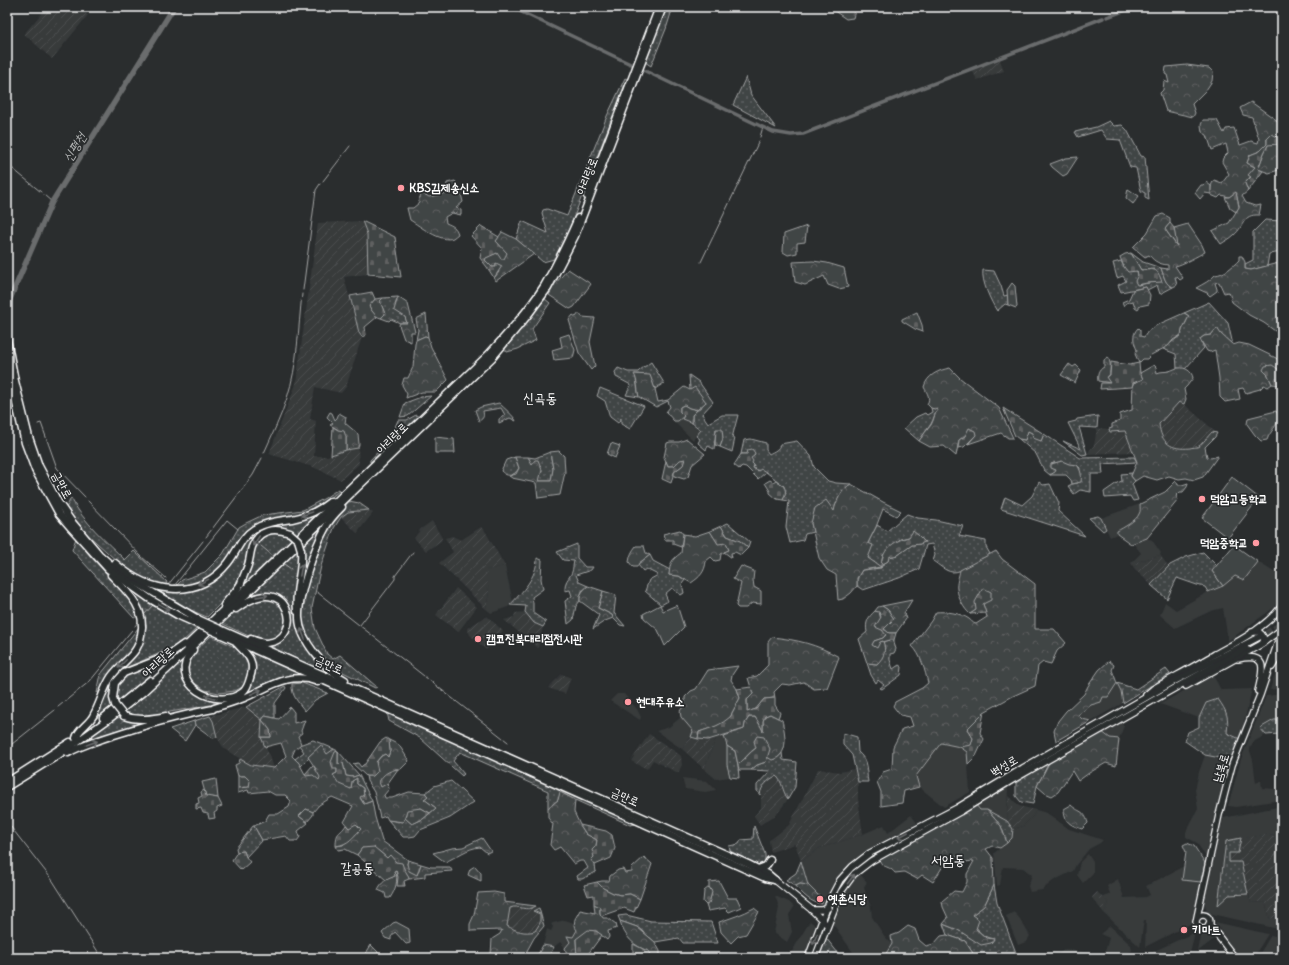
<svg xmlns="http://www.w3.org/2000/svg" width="1289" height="965" font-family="Delius,'Poor Story',sans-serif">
  <defs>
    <pattern id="industrial-furrows" width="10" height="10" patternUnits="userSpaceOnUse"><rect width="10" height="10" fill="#373a3b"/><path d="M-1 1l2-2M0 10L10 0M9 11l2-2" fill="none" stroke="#4b4e4f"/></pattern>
    <pattern id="grass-dots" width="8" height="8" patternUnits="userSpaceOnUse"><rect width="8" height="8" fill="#414445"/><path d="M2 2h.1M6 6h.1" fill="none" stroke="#5e6061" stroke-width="1.8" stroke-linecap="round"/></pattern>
    <pattern id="forest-crowns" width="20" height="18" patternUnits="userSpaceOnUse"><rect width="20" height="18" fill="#414445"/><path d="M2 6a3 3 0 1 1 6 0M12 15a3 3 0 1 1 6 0" fill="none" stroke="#5e6061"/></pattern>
    <pattern id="cemetery-stones" width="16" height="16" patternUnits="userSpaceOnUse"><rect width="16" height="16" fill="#414445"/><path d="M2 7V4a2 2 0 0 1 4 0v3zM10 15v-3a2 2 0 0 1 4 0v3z" fill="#5e6061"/></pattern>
  </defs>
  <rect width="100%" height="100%" fill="#2a2d2e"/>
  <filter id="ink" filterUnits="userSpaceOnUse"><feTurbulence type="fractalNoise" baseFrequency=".025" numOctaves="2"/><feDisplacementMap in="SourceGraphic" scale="8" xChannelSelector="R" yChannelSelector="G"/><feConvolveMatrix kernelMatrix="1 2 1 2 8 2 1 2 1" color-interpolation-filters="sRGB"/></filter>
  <g filter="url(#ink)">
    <g fill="#373a3b">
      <path d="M682,419L701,430L693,440L674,422V421H678Z"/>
      <path d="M1140,504V512L1138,517L1124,528L1117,531V534L1110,537L1101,518Z"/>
      <path d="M1147,538L1152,540L1161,553L1160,555L1137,562L1134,568L1131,563L1141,553L1133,543Z"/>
      <path d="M1258,562L1282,577V599L1279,604L1228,641L1223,608L1211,611L1175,628L1160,615L1165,602L1176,610L1208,592L1223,586L1235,576L1244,580Z"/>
      <path d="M505,566L513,602L508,607L491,613L486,609L489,592L485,570Z"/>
      <path d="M1282,658V688L1270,690L1274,677Z"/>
      <path d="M1213,675L1221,690L1252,689L1240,739L1227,733L1228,722L1206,703L1199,718L1160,704Z"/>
      <path d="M1117,683L1121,691L1123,703L1091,721L1081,719L1078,715L1091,705L1101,702L1103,697H1108Z"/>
      <path d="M617,694H624L637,709L641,717L640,720L610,701Z"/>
      <path d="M1282,694V720H1274L1260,728L1266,735L1255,741L1249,748L1253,760L1256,783L1261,780L1262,788L1276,789L1280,800L1236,807L1228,806L1241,759L1266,696Z"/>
      <path d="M681,717L693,731L691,737L682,749L656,731L669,727Z"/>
      <path d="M1120,722L1124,726L1119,739L1110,738L1102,732Z"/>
      <path d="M724,736L727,746V765L730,777L716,779L704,769L716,738Z"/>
      <path d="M941,743L960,747L967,752L970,792L944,807L919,787L916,776Z"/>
      <path d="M1205,755L1231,760L1215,816L1207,859L1197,843L1186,837V832L1198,809L1195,790L1199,772Z"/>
      <path d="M682,778L707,781L716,790L705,792L685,789Z"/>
      <path d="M1008,785L1007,821L987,810H980L976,805Z"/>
      <path d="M1282,806V855L1273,834L1226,841L1218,904L1229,895L1248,894L1251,903L1265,902L1270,919L1282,915V930L1208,913L1203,901L1223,818Z"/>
      <path d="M1036,810L1047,813L1069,829L1103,840L1100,843L1089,849L1076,865L1073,871L1053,881L1042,890L1030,892L1028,886L1032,875L1023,868L1003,867L1000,885L997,886L994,853L1007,843L1012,838L1013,829L1023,826L1033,816Z"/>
      <path d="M911,815L917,823L864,852L846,868L823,900L808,885L801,861L820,848L863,834L884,825L888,833Z"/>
      <path d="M1088,854L1093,862V873L1083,883L1077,875L1080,862Z"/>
      <path d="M1184,866L1182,880L1201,882L1193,921L1190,924L1145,947L1146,920H1144L1140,947L1104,913L1109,903L1102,898L1110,894L1107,886L1118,879L1124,898L1146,897L1150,895L1146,886Z"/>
      <path d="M860,874L867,882L864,888L871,907L872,917L885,937L892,944L885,955L881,958H857L833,924L845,893L855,879Z"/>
      <path d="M775,896L789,902L794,907L789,915L792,932L787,942L774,933L779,907Z"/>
      <path d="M1014,912L1020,919L1030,936L1026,942L1018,945L1006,916Z"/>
      <path d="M565,920L574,923V926L577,930L565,948L560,942L554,947L543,945L547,929L551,931L553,927L551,924L553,923Z"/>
      <path d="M810,921L815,925L805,958H794L791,953Z"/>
      <path d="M1215,922L1268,934L1253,958H1238Z"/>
      <path d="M1110,926L1131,945L1132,951L1117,958H1103L1109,938L1100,934Z"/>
      <path d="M1209,928L1217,937L1197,952L1201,931Z"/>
      <path d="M1195,932L1189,958H1144V956Z"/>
      <path d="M1271,935L1282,938V946L1280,945L1278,950L1272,955V958H1257Z"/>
      <path d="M1065,949L1090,953L1093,958H1053Z"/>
    </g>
    <g fill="url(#industrial-furrows)">
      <path d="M47,7H79L88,15L52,59L24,34Z"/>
      <path d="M1000,60L1004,71L977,80L972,70Z"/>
      <path d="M362,221L367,234L368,274L344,277L359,333L362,337L346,387L341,393L315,387L310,419L316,421L314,456H327L346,450L358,448L359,464L341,480L313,467L269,454L296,384L318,223Z"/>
      <path d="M1179,401L1184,404L1217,433H1212L1199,447L1185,448H1176L1165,442L1160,433L1159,424Z"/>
      <path d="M1097,428L1109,429L1110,432L1125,431L1132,452L1087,454L1094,445Z"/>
      <path d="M369,510L373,513L357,533L341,517L348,512Z"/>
      <path d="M432,521L442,538L441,541L426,551L414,538L421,529Z"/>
      <path d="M481,527L484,529L505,566L486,570L489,592L486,609L458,581L439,563L453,552L445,538L452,536L461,540Z"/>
      <path d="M1160,555L1169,567L1151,585L1134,568L1137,562Z"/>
      <path d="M456,588L477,607L458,632L436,615Z"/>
      <path d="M525,612L534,623L543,627L538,648L504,620L514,617L515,613Z"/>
      <path d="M487,616L503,631L486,650L470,635L467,628Z"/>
      <path d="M562,674L571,678L565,694L548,688Z"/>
      <path d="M246,707L262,720L261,737L271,759L274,768L251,765L224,749L217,737L213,721L210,716Z"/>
      <path d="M649,734L676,752L681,756L682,765L678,773L653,760L647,769L631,761Z"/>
      <path d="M691,737L695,739L716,738L704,769L682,749Z"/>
      <path d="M818,769L840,772L854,769L858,782V799L863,834L820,848L801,861L795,844L771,852L769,841L789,825Z"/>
      <path d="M776,776L779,778L784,794L788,799L777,814L760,825L754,816L761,808V790L769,779Z"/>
      <path d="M1008,795L1019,806L1036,810L1033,816L1023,826L1013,829L1007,821Z"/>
      <path d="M1273,834L1282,855V915L1270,919L1265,902L1251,903L1241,862H1229V853H1238L1241,838Z"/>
      <path d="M1097,892L1109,903L1104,913L1092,898L1093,896Z"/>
      <path d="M513,906L527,909L536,906L539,908L533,911L540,914V923L535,931L527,933L517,931L507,926L510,908Z"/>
    </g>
    <g fill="url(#grass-dots)" stroke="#a0a2a2" fill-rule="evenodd">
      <path d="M666,7H673L666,29L651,66L645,62Z"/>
      <path d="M746,77L751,95L776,128L733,105Z"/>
      <path d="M625,78L627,79L570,227L554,259L543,262L516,239L522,221L548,233L542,213L543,210L547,209L567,216L607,116Z"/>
      <path d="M1109,121L1114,126L1122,125L1127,130L1141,156L1145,157L1149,200L1145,198V193L1141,191L1136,168L1130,167L1120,140L1107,139L1101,130L1078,137L1075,132L1096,127Z"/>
      <path d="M1265,220L1282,221V252L1269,254L1267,266L1251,270L1245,269V264L1253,260V232Z"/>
      <path d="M1131,253L1143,262L1161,268C1164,276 1165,285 1173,287L1160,294L1157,285L1147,290L1146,287L1121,292L1118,285L1126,281L1123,276L1117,278L1113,263L1121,261L1124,267L1137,271L1138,275V285L1154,282L1161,279L1154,269L1141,270Z"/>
      <path d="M983,270L994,271L1001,286L1004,296L1008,295V305L1005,304L997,311C991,302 981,281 983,270Z"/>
      <path d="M398,297L395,305L405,317L407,323H400L391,319L389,321L381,318L385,314L380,301L383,298Z"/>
      <path d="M545,299L550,303L532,329L536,340L518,349L507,352L505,349Z"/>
      <path d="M1209,302L1228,323L1233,345L1220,334L1217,328L1211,335L1204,336L1200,339L1204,348L1185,369L1177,368L1176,354L1163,349L1181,335L1182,330L1189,316L1184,313Z"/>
      <path d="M426,314L428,337L425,336L416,340L418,330L416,319Z"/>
      <path d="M651,362L664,383L655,389L650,376L635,374C637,382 637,389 639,397L626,395L631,385L616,377L615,372L618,368L628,372H638L640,370Z"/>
      <path d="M689,375L699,382L713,402L702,414L708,423L722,415H738L732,438H735L732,452L720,447L723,438L716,429L714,449L708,446L706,450L698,443L700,439L696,436L701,430L692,423V415L706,402L690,390Z"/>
      <path d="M600,388L644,406L630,429L621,424V418L618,423L610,417L605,401L597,396Z"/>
      <path d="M431,396L408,416L400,417L405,403L421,397Z"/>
      <path d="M931,408L938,409C934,414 934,419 931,424C927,430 923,435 919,441L904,428L916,417L925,413L927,415L932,412Z"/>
      <path d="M416,415L419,417L370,462V460L390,439L398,420H407Z"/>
      <path d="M1098,416L1097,428L1079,427L1087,454L1082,455L1063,441L1081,449L1068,423L1076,421L1077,419Z"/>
      <path d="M1028,431L1032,433L1041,441L1044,434L1080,458L1134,457L1137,462L1102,464L1103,474H1091V492L1080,490L1074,494L1068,486L1072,484L1078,483L1080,468L1077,465C1066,466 1063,459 1051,464L1056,470V472L1050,475L1044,470L1036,454L1019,439L1025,440Z"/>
      <path d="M751,439L766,443V450L769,454C774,451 779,450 780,444L797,441L811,456L814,467L828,481L836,483L851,484C842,489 836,501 834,512L811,523L813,532L805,534L803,540L790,543L786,527L789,501L783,500L786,493L784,486L766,472L758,471L753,468L747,454H741L744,440Z"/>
      <path d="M550,452L553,469L551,481H539L528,457L535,458Z"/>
      <path d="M515,457L519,468C514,476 508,478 501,471L506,460Z"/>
      <path d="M1132,473L1131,476L1135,481L1132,484L1138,500L1133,501L1130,496L1105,498L1104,492L1117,483L1122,481L1121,474Z"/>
      <path d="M1039,482L1043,485L1050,484L1059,503L1058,511L1085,536L1001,509L1005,497L1022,505L1032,496Z"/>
      <path d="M338,489L340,490L328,500L311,511L251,528L221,567L207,578L189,586L175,587L182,580L205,572L223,554L239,527L246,523L263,515L303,510L325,498Z"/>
      <path d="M71,498C83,522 106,541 125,560L134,551L167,582L165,586L143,580L119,563L86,533L66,508Z"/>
      <path d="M349,501L359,503L369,510L348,512L341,517L334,528L321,566L317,584L312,608L315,628L327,654L333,659L340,655L377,687L375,688L339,670L318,655L306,636L301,618L304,597L313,566L330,525Z"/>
      <path d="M317,513L297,535L293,531L280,527L270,528L249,547L241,574L228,596L207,617L188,609L142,585L174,593L202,587L222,574L242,545L252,533L265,526Z"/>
      <path d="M907,514L918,518L936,520L963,526L959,536L986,541V547L990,554C982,559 962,573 952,572C945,571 939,565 933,561L935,555L932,544L926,545L919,569L899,578L863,590L857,586V579L862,570L881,568L868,558V543L877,525L887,531ZM909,537L920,544L912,545L898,555L889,557L888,561L883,564L881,567L883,555L900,539Z"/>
      <path d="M1098,516L1101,518L1106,529L1103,531L1089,518Z"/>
      <path d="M328,518L296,598L305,557L303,543Z"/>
      <path d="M728,523L750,542L748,548L740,541L727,536L721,526Z"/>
      <path d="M272,532H282L293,539L237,592L248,570L256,545L261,537Z"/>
      <path d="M76,538L90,556L128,597L134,604L137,616L134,618L72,550Z"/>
      <path d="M577,544V558L585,567H593L591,570L576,575L579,582L588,586L582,591L580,596V601L576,606L573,620L568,624L565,601L572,596L570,590L565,591C565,579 568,581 572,572C573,569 573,565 574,561L563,560L557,552Z"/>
      <path d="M297,549L299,558L300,632L310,653L329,672V675L262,642L274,645L283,638L290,629V614L287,606L278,596L262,593L244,599Z"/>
      <path d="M1203,552L1217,566L1212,571L1223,586L1208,592L1205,587L1197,585L1177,578L1167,599L1151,585L1170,565L1186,557Z"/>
      <path d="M650,555L653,561L670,570L669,575L679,576L685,580L682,584L684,593L681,595L672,588L665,594L668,601L661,605L645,591L649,580L658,575L646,569L643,571L638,565L639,563Z"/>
      <path d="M537,558L542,560L541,579L543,589L532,597L533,603V613L546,622L543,627L534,623L525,612L526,606L510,605C522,592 537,577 537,558Z"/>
      <path d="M125,585L151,603L196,629L179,645L130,666L116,678L112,685L113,705L92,722L110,680L139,649L146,626L140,604Z"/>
      <path d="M603,591L616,595L614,613L625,626L620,625L613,618L612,615L598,608Z"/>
      <path d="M272,598L283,607L287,620L283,631L276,638L268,640L255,639L223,624L236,611L253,600Z"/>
      <path d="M139,627C140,644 128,655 117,666C114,669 110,671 108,675C104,681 103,690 97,693L101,674Z"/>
      <path d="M211,636L235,647L244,657L249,665L250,674L244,686L235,691L219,693L205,690L190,680L187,665L197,649Z"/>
      <path d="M890,640H894V643L896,649L894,653L890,654V660L893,669L899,665L902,667L901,675L882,689L880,688L884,685L878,680L876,683L871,675L867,663L877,664L885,648L883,642Z"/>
      <path d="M242,646L307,676L289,675L268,682L253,690L232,700L210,705L147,716H134L127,714L124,712L155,686L184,657L182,674L190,688L211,699L222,700L248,689C258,667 255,666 242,646Z"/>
      <path d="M170,655L149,676L117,702C116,696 116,690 118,684C122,672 158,661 170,655Z"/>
      <path d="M1166,669L1170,674L1123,703L1121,691L1117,683L1136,689Z"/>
      <path d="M302,683L328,693L315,700L305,711C298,702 291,695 292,684Z"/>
      <path d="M285,686L286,688L275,703V718L265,716L262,720L246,707Z"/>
      <path d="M1218,699C1227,712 1229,716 1227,733L1240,739L1231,760L1205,755L1185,741L1188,732L1199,727V718L1206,703Z"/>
      <path d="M387,712L415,724L636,824L630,825L575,800L561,792L558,800L548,808V791L460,752L453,761L464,774L462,776L420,738L389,721Z"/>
      <path d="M120,714L157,719L81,743Z"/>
      <path d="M1274,720H1282V745L1280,734L1266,735L1260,728Z"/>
      <path d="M194,721L195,725L185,741L170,729Z"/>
      <path d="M843,733L857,737L858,752C868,760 866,770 868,782H858L852,755L843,745Z"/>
      <path d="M313,740L334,749L327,755L321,746L308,757L309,758L301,766L295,759L304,752L299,745Z"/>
      <path d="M727,746L735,751L738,765L739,778L730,777L727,765Z"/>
      <path d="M782,753L783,760L797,762L795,787L788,799C782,792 783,781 776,776C768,780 761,786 760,795L757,791V785L770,771L751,770L757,765L766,762L767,757C775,761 777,759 782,753Z"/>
      <path d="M1050,761L1037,786L1033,804L1021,802L1016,796V783Z"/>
      <path d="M451,781L474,802L450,818L420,830L415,836L409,837H403L388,820L403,822L405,818L412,824L423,819L436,808L424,799L428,796L425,793L434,786Z"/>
      <path d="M987,810L1007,821L1013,829L1012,838L1007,843L1001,826Z"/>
      <path d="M253,826H254L262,840L246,857L244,851L237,852L236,848Z"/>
      <path d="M754,826L765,854V863L761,866L730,851L729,846L739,844L741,840L753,839Z"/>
      <path d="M1241,838L1238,853H1229V862H1241L1248,894L1229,895L1218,905L1226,841Z"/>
      <path d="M801,861L808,885L800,884L796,886L786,880L796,873Z"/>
      <path d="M994,885L997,903L1018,958H976L965,941L947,935L943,924L958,930L968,936L991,943L994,939C979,937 976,928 972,915L984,906Z"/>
      <path d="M626,915L651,921L711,922L718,943H683L679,938L655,942L637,927L620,921L618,916Z"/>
      <path d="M826,938L842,958H818Z"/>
    </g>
    <g fill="url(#forest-crowns)" stroke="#a0a2a2">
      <path d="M831,7H856L853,18L846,19L830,8Z"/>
      <path d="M1187,65L1209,68L1213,72L1212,81L1206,90L1192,104L1195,113L1193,117L1166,111L1160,93L1163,90L1164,81L1169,83L1167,75L1165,74L1166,67Z"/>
      <path d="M1251,102L1282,124V169L1269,173L1258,169L1264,153L1268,145L1267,139V144L1260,151L1250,155L1247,163L1255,167L1249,175L1251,176L1245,183L1248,191L1242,196L1246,203L1255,206L1261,205L1259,215C1242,214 1245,226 1234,235C1230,239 1225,241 1221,244L1212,231L1229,223L1239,207L1236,193L1229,197L1221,195L1218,198L1211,195C1210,190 1211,184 1214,180L1222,183L1229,174L1222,162L1223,158L1228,153L1226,144L1212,150L1207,135L1202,132L1201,125L1203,120H1217L1224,133L1226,129L1234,128L1240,145L1251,141L1258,143L1259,139L1252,117L1243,115L1240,108Z"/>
      <path d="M1078,157L1067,174L1063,176L1052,167L1050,164L1066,158Z"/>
      <path d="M455,181L460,190L463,202L456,208L461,210V215L452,213L445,217L446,223C453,226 456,227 458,234C456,235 455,237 453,238C441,243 420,226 410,220L407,208H413L419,203V199L422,193L429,197L446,193L447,183Z"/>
      <path d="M1163,214L1170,218V223L1165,229L1176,245L1174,228L1188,224L1202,245L1205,252C1199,255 1182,265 1175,266L1183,278L1180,280L1177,277H1175L1177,285L1173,287C1165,285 1164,276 1161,268L1168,269V265C1159,264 1155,262 1149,255L1145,257L1133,247L1147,233L1157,216Z"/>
      <path d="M807,226L805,242L797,243V253L788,255L783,252L784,234Z"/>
      <path d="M502,232L516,239L534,254L496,281L494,278L499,272L496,263V267H492L485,260L486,257L497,253H506L496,241Z"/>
      <path d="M1239,256H1242L1245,262V269L1251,270L1282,262V336L1264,323L1249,315L1232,302L1229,292L1224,293L1219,282L1215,283L1217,289V291L1210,296L1207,293L1196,288C1203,284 1210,281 1215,275C1225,274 1232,267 1239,260Z"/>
      <path d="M813,261L827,263L844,268L848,287L839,289L828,285L824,276L805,285L795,282L793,262Z"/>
      <path d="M568,269L591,284L574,307L570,309L549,295L555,284Z"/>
      <path d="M1146,287L1150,295L1149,304L1140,306L1138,309L1135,307L1133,301L1126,303L1124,306L1122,302L1129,299L1133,290Z"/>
      <path d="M398,297L408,304L415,332H411V342L404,339L399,325L400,323H407L405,317L394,310Z"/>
      <path d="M383,298L380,301L385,314L381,318C374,316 372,312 369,306L375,299Z"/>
      <path d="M579,313L582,317L595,318L590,342L595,366L591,370L579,353L569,320L573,315L576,317Z"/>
      <path d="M1184,313L1189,316L1182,330L1181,335L1173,340L1168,346L1151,355L1147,359H1143L1139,363L1135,354L1137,350C1134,343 1131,335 1138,328L1140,330V336L1144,337L1148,331L1157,325Z"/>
      <path d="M1217,328L1221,334L1233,345L1239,343L1249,345L1276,358L1281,363L1282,372L1281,373L1277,368L1268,375L1272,384L1268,387L1264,385L1260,389L1246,393L1243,388L1238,389L1240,399L1225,402L1220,397L1219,378L1215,350L1210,352L1207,351L1200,339L1204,336L1211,335Z"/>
      <path d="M569,334L575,350L573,358L554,360L552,350L562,347L560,337Z"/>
      <path d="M425,336L428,337L431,347L448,380L436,392H422L406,398L407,394L402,385L404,378H408L413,367L415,344L416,340Z"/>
      <path d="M1108,357C1113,366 1108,375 1110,383L1098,381C1097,376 1098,370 1104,367V360Z"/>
      <path d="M1154,365L1156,367L1157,373C1161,371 1165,372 1169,371C1173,370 1175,368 1179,368C1185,367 1192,371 1193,378L1187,386L1184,389L1186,399L1184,404L1179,402L1159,424C1161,443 1171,450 1190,448C1192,447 1197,448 1199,446C1202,444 1209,435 1212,432L1217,433L1215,437L1205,447L1207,457L1211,458L1218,456L1203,477L1194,480L1186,478L1179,479L1169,476L1157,480L1143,476L1135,481L1131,476L1137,462L1125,431L1110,432L1109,429L1112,428V424L1120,421V414L1132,410L1133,383L1143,379L1140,373Z"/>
      <path d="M950,368L960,378L999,408L1013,438H1008L1001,433L968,444L976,435L965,436L959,440L956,456L944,446L930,447L919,441C923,435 927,430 931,425C934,420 934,414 938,410L931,408L927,404C931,398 927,393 924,387C927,375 939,370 950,368Z"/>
      <path d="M634,374L650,375L655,389L658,402L668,400L684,387L690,390L695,387L706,402L697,410L689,408L684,405L680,407V412L684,416L678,421H674L666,412L670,407L668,401L656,407L639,397C637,389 638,381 634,374Z"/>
      <path d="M499,403C504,408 514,416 516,421L510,418L499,423V419L505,415L501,408L483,411C484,416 484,418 479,421L475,410L481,407Z"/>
      <path d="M1276,411L1279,416C1278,426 1270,431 1267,440L1261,441L1255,435L1247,424L1248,418Z"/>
      <path d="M330,412L332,413L335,420L337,418L339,413L346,417L345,423L358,434L359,444L358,448L346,450V437L337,429L330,425L333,423L327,417Z"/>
      <path d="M435,437L454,439L455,453H435Z"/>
      <path d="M687,439L705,454L692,465L688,477L684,479L674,476V472L683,465L680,460L675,466H668L664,457L667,443L670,442H679Z"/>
      <path d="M559,451L564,456L565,472L560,495L538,498L536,483L512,478L509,476L516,474L519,468L515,457H528L532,464L535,460H538L542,470L539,481H551L553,469L550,452Z"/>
      <path d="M1062,461L1069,464L1077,465C1081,470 1082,476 1081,482L1072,484L1071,480L1066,475H1050L1055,472L1056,470L1051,468V464Z"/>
      <path d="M1176,481L1178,485H1182L1188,483L1187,487L1183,492H1180L1176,496L1178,500L1147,538L1131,544L1117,534V531C1123,528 1137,520 1139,514C1141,511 1140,508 1140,504L1165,492Z"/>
      <path d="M851,484L883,502L901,511L896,516L883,509L876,527L868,543L873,545L868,558L881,567L862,570L857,578V586L851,593L843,599L838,600L836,575L827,570L819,558L811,523L815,508L826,500L834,511C836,501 842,489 851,484Z"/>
      <path d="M710,531L717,541L726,543L729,550L721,554L720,560L715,561L711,557L706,561C705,572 700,577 691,583L679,576L669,575C670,563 671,560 681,553L683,534L695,536Z"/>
      <path d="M636,546H644L646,553L650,555L639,563L637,567H633L629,562C630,555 632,551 636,546Z"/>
      <path d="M996,551L1002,559L1035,584V629H1054L1066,643L1057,651L1051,664L1043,662L1038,666L1035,686L1013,696L984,712L967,729L973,738L971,746L960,747L941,743L916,776L919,787L904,791L902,803L881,806V792L877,782L883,772L892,769L893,747L902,729L913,726L910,717L900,715L893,706L895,702L922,688L928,683C925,671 921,654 912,646L931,621L936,612C945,611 961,613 969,619C972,621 972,623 976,624L987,617L983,604L991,592L976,610L970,614C964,609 958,598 957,589C956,584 959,576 960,570Z"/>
      <path d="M741,566L754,571L753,580L754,587L761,591V604L752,603L746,608H738L736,606L741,583L733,579Z"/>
      <path d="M588,586L603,591L598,608L612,615L613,618L605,621L593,629L599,615L580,601C580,594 582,591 588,586Z"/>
      <path d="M912,600L904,613L906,619L896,633H889L884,629L894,619L888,610L882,606Z"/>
      <path d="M875,611L879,612C882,620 880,628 886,634L883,638L874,641L880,642L883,641C886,651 885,656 877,664L867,663L859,639L867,632C865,623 868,617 875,611Z"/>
      <path d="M772,637C798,640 816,644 839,657L827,688L814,689L804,682L790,685L782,684L774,692L775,698L764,699L756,709L747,712V700L753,694L748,678L757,676L768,665V642Z"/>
      <path d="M1109,661L1114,665L1112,670L1117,683L1108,697H1103L1101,702L1091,705L1078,715L1082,719L1091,721L1056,741L1054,731L1058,721L1066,711L1084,694L1088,686L1099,670Z"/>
      <path d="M738,666L732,675L731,680L737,689L740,698L732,713L731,716L724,723L717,726L699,732L698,739L691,737L693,731L681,717L680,711L685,704V697L691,691L696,689L708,670Z"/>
      <path d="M290,707L294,712V723L305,720L301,731L302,733L298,736L301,744L295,749L292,756L299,763L306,776L316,769L308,757L321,745L327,754L334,749L338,751L359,775L353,777L346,776L343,763L338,765V752L337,769V773L333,775L351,789L352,781L357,778V784L363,788L364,795L360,798L364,804L372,801L375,817L382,841L408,860L407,864L417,875L421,864L431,867H450L452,871L425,873V877L409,879L408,875L396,862L388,859L379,851L362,848L357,855L345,849L338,850L336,846L343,845L360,829L349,828L344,822L353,806L332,797L319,805L313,812L306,809L299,816L308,823L298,831L300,837L297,841H290L286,836L262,840L254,826L265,821L269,814H278L289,807L291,801L285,795H275L268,791L249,793L248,790L238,793V788L248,787L245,776H238L235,765L239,763L240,759L251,765L274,768L286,756L281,743L265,747L261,737H271L270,730L262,720L265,716L279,719Z"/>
      <path d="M770,714L782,720C785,733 790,755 772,760L767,757L768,753L756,748C749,752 745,759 738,765L735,751L727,746L724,736L744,729L745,723L749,717H755L763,730V721L765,716Z"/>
      <path d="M210,716L213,721L217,737L213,738L195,725L194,721Z"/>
      <path d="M1102,732L1110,738L1119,739L1116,766L1106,763L1089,773L1078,781L1072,771L1058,792L1052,796L1045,793L1037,786L1050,761Z"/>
      <path d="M389,740L399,745L409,761L401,769H395L381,786L388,783L389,789L384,795L385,798H392L409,792L425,793L428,796L424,799L436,808L430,813L421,808L406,815L403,822L388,820L386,816L380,818L374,792L367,781L366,776H373C375,767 376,758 385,754L388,757L390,751Z"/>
      <path d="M216,779L218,798L206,796L202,782Z"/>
      <path d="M560,792L575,800L574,812L580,825L586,834L597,840L594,857L591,860L595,865L596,872L582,879H578L577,876L588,868L584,861H580L574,864L560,847L554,850L550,845L553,824L548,818V808L558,800Z"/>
      <path d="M976,805L980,810H987L1001,826L1007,843L1000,848L992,846L986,849L993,858L994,885L984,906L972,915L979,920L976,929L986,938L994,939L991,943L981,945L958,930L943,924L948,918L943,907L942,901L954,891L962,892L967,882V874L974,861L964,862L957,857L953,856L943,866L933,882L922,875L917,879L904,872L895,873C887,863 881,871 878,854L960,809Z"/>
      <path d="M1071,805C1079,813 1084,809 1088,823L1082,829C1070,825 1064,822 1064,809Z"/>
      <path d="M482,838L491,851L487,853L480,847C467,848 457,857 445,862L433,853L452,848L463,847Z"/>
      <path d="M644,857L652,864L640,899L630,894L620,895L613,893L603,888L597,882L602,881H609L610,876L618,870L623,869L625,873L632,872V868Z"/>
      <path d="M396,870C398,881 396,889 390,898H386L385,893L378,890C381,882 387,879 394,876V871Z"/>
      <path d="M719,881L728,898H737L741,907L729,912L725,908L708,911L706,905L709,903L712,892L709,887V882Z"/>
      <path d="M800,884L808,885L823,900L822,904C811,903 802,894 796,886Z"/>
      <path d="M494,892L504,894V902L536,906C525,913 519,904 510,908L507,926C517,931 524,934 535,931L540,923V914L533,911L539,908L544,926L534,938L523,958H489L491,954L492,939L500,934L502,930L470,931V924L474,915L478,893Z"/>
      <path d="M594,904L600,907V913L603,918H608L616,924L617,928L608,931L609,937L607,940L596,931L576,939L577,958H568L565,948L570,942L567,936L573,937L577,930L574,926L575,919L580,910L595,913Z"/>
      <path d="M754,908L759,912L746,934L738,936L731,943L721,932L719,922C731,918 743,914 754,908Z"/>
      <path d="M620,921L637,927L655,942L660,951V958H650L649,951C634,947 624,936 620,921Z"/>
      <path d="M396,922L409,929L410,943L406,944L395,932L391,937V940L385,938L382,933L393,923Z"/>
      <path d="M908,926L915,929L919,940L926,946L934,944L941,936L947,935L965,941L976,958H881L885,955L892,944L891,936L899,933Z"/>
      <path d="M371,945L378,952V955L376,958H363Z"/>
      <path d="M543,945L554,947L548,958H536Z"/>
    </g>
    <g fill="url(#cemetery-stones)" stroke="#a0a2a2">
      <path d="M1272,134L1279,138V144L1268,145L1264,153L1258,169L1263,171L1248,191L1245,183L1251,177L1248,175L1255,167L1247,163L1250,155L1260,151L1267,144V139Z"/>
      <path d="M1206,182L1211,186V194L1205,193L1200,199L1195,193L1201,185H1203Z"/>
      <path d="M1128,189L1139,196L1133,204L1126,198Z"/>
      <path d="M1236,192L1239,207L1236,212L1230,208L1225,197H1229Z"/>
      <path d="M362,221L395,237L401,277L368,274L367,234Z"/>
      <path d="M1170,223L1174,228L1177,246L1165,229Z"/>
      <path d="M481,226L499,237L496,241L507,253L504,259H501L497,253L486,258L485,260L492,267H496V263L502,266L494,278L487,267L480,258L482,248L471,236Z"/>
      <path d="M1131,253L1141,270C1156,269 1157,268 1162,282L1147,283L1137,285L1135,281L1138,275L1137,271L1128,272L1124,267L1120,257L1125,254Z"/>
      <path d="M1012,283L1015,286L1017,307L1016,308L1008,305L1007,290Z"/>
      <path d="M372,292L375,299L369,306L372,311L377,317L365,327L366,335L362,337L359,333L350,296Z"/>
      <path d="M917,312L922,325L923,332L915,329L902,321V319Z"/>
      <path d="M1111,362L1129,365L1139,363L1140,373L1143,379L1133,383L1132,387L1100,389L1101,383H1110L1106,377L1110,375Z"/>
      <path d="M1069,364L1073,367L1076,365L1081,370L1075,383L1061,375Z"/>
      <path d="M1272,365C1282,371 1282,374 1282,385L1272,384L1268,375L1263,370L1265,366Z"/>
      <path d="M684,405L689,408L697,410L692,415V423L682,419L684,416L680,412V407Z"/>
      <path d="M1003,408L1044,434L1041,441L1033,438L1032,433L1028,431L1025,440L1019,439L1015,436Z"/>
      <path d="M333,427L338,430L344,431L346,437V450L331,455Z"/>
      <path d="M969,428L975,431L976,435L964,447L958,448L959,440L965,436Z"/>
      <path d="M716,429H722L723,438L720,447L715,445Z"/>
      <path d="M611,443L620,446L615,458L607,454Z"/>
      <path d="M752,449L755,453L754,456L751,458L753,461L752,463L754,465L753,468L758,471L761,469L766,472L758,479L746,467L742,466L739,469L734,465L741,454H747L748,450Z"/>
      <path d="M685,459L683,465L674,472L671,483L662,479L666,461L668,466H674L680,460Z"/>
      <path d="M770,480L773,482L776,480C785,487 788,489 783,500L777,499L770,493V491L765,483Z"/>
      <path d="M721,526L727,536L740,541L748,548L741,555L735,552L731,553L732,558L724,552L729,550L726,543L718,544L710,531Z"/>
      <path d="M680,530L683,534L681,547L673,544V540H665L663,534Z"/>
      <path d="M913,531L918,535L925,542L920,544L912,545L898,555L889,557L888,561L883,564L881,568C881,550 893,541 909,537Z"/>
      <path d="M983,588L991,592V600L983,604L986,613L970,614L976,610L975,602Z"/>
      <path d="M882,606L888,610L894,619L884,629L889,633H896L894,640H890L883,642V641L880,642L877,648L872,645L874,641L883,638L886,635L882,630L875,627L881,617L879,612L875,611L878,607Z"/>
      <path d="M751,687L753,694L747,700V712L756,709L764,699L775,698V705L780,713L778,718L770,714L765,716L763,721V731L759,723L755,717H749L745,723L744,729L708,740L698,739L699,732C713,727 720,726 731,716L732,713L740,698L737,689Z"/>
      <path d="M984,712L980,733L984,739L976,756L968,764L967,752L960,747L971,745L973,738L967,729Z"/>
      <path d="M262,720L270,730L271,737H261Z"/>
      <path d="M757,736L764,737L770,749L766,762L757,765L751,770H739L738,765C745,759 749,753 756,748L754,741Z"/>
      <path d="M386,738L389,740L390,751L388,757L385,754L381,756L376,762L378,771L373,776H366L353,764L358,763L361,767L363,765L365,764L380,742Z"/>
      <path d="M338,751V764L343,763L346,776L353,777L359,775L372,801L364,804L360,797L364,795L363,788L357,784V778L352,781L351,789L339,784L333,775L337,773V769H333L331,762L335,752Z"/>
      <path d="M313,765L320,777L319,780L313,775L306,776L305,774Z"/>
      <path d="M398,769L388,783L381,787L379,782C383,774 388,771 398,769Z"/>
      <path d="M238,776H245L250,781L249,787L238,788Z"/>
      <path d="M204,790L206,796L218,798L222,806L217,808V811L214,813L215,818L209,819L208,814L203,813L201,808L196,809V804L199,803L198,798L202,796L201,792Z"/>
      <path d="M421,808L430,813L423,819L412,824L405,818L407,810Z"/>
      <path d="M306,809L313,812V815L307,822L299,816Z"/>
      <path d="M356,824L361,829C352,838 349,844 336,846C336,830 340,835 346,825L349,828Z"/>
      <path d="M580,825L606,831L612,835L615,848L611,858L595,865L591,860L594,857L592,850L596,846L597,840L586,834Z"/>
      <path d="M374,847L387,858L390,855L396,862L402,863C403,869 408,873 409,879L404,881L405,886H397L398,877L396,870L394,871L395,876L386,880L357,855L362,848Z"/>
      <path d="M244,851L246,857L250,862L241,870L232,860L237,852Z"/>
      <path d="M408,860L421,864L417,875L409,871L407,864Z"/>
      <path d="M475,866L481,873V881L468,875L470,869Z"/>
      <path d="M597,882L603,888L613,893L620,895L630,894L640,899L634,912L624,908L601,916L600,913V907L594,904V895L588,896L584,885Z"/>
      <path d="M709,887L712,892L709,903L706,905L703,902L704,891Z"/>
      <path d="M588,930L596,931L602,935L588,954L592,953L594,958H577L576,939Z"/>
      <path d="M633,944L645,950L649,951L650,958H647L645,956L637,958L633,953Z"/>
    </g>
    <g fill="#414445" stroke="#a0a2a2">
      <path d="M1232,477L1259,498L1228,538L1202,518Z"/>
      <path d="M1234,545L1258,562L1244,580L1235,576L1223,586L1212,571Z"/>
      <path d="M660,605L663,611L677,605L684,627L665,646L658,630L644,618L643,614Z"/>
      <path d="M1187,843L1194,846L1205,863L1201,882L1182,880L1186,852L1183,845Z"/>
    </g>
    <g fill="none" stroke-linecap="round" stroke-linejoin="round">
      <g stroke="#a6a7a7" stroke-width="1">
        <path d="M760,137L763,127"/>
        <path d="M7,164L41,192"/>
        <path d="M323,181L350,146"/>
        <path d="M44,195L52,202"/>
        <path d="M701,262L759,141"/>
        <path d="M303,290L316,190L320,184"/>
        <path d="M38,424L41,423L57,468L85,497"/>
        <path d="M264,453C272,435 281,417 287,398C298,365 298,329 302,294"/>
        <path d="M88,501L142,557L166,578"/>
        <path d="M206,537L253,475L262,458"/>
        <path d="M261,546L273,556"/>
        <path d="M284,564L291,569"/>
        <path d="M168,585L203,541"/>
        <path d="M174,586L227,520L238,529"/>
        <path d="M311,587L313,588"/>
        <path d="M317,592L508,742"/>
        <path d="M144,615L153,605"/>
        <path d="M360,625L395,579V576L413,552"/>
        <path d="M135,626L138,622"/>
        <path d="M58,707L90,681L132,630"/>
        <path d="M7,748L55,710"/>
        <path d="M7,822L53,881L102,958"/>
      </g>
      <g stroke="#6a6c6d" stroke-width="3.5">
        <path d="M511,7L773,132L791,135L803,134L1103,18"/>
        <path d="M1107,17L1134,7"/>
      </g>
      <path stroke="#6a6c6d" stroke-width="5.5" d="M7,306L52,202L174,7"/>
      <path stroke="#3f4243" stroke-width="5.5" stroke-dasharray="5.5 3" stroke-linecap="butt" d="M1259,637L1276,627L1282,624"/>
      <defs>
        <g id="major">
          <path d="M1252,632H1259C1263,635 1265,638 1263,643"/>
          <path d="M1238,659C1269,652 1263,670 1258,691"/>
          <path d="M1272,667L1282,650"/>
          <path d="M1186,686L1260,645L1282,629"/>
          <path d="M1146,695L1153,689C1174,677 1195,666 1215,654C1239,641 1265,628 1282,606"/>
          <path d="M775,880L812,910L825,923"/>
          <path d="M812,910H822L828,908"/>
          <circle cx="1203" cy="922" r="7"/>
          <path d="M1197,917L1219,815L1232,765L1260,695L1282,630"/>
          <path d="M1209,924L1235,958"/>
          <path d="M808,958L831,897L840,880L852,867L870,853L957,808L1023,768L1171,683L1259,637"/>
          <path d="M815,958L841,892L854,874L871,861L963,810L1014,779L1246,648"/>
        </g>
        <g id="highway">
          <path d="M587,196L659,7"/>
          <path d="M7,339L15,381L29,437L39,466L58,502L72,522L99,554L120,573L198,619"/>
          <path d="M7,365L25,443L35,470L59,514L71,528L108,569L150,599L179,616L197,624"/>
          <path d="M342,507C336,513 330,519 326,527C315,546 298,595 299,618C300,641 325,669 345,680"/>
          <path d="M115,563C149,593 197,602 228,563C237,552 241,537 254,529C266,522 279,521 292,519C307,516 319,511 331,501"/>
          <path d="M224,605C229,598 237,591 241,583C243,577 246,571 248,565C250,559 250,553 252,547C259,529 274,527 290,533"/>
          <path d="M236,609C291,567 306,641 266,643C262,643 256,641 251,639"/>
          <path d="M297,611C294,590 303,571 301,550"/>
          <path d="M220,629L748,864L768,874L775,880"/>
          <path d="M215,632L765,878L775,880"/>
          <path d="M186,646L488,355C508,333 528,311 544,286C557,264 568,241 578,218"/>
          <path d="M193,650C164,683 217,712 243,692C246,689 249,682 250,678C256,662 248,655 237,644"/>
          <path d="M113,698L115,683L124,673L157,660L170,654L184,644L187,645"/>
          <path d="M124,716C138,721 152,719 166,716"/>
          <path d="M103,718L150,680"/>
          <path d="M76,738C78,729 89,724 93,716C100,704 103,689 111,677C117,668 127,661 134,652C138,647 140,642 141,635C147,609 128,592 111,575"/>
          <path d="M68,753C80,746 94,742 108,737C142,726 177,716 213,709L214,708C224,705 234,702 244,698C270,687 289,671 318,682"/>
          <path d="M7,782L70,742"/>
          <path d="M7,787L57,756L113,716L142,693L197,642L492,358L528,315L548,288L575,236L663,7"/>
          <path d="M758,869L766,866L770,860"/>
        </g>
      </defs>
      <use href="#major" stroke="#fff" stroke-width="8"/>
      <use href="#highway" stroke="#fff" stroke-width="9"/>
      <use href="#major" stroke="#2a2d2e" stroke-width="5.5"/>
      <use href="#highway" stroke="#2a2d2e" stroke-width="6"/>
      <defs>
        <g id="highway-bridge">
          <path d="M290,533L298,540L301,550"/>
          <path d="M198,619L220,629"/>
          <path d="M197,624L215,632"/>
          <path d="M113,698L115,705L124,716"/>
        </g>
      </defs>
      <use href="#highway-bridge" stroke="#fff" stroke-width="9" stroke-linecap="butt"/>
      <use href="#highway-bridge" stroke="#2a2d2e" stroke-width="6"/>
    </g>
    <defs><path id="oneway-shaft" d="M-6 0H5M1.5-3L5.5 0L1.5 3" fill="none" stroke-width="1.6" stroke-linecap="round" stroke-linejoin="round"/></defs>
    <g stroke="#6a6c6d">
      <use href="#oneway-shaft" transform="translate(307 514) rotate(161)"/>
      <use href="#oneway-shaft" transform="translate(256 541) rotate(124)"/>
      <use href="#oneway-shaft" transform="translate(301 570) rotate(-79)"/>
      <use href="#oneway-shaft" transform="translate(203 582) rotate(154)"/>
      <use href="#oneway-shaft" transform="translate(262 596) rotate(-8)"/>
      <use href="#oneway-shaft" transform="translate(164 607) rotate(30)"/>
      <use href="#oneway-shaft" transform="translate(303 634) rotate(-110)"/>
      <use href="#oneway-shaft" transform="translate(122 664) rotate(135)"/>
      <use href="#oneway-shaft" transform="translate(256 692) rotate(-25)"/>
      <use href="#oneway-shaft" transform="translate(211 697) rotate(-162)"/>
      <use href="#oneway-shaft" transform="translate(92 743) rotate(-19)"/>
      <use href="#oneway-shaft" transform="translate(903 835) rotate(151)"/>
      <use href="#oneway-shaft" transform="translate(851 879) rotate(-53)"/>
      <use href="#oneway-shaft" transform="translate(815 939) rotate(112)"/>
    </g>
  </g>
  <g fill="#ff9aa2" stroke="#2a2d2e" stroke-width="1.5">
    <circle cx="401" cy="188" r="4"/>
    <circle cx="1202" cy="499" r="4"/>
    <circle cx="1256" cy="543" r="4"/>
    <circle cx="478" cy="639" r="4"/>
    <circle cx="628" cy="702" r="4"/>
    <circle cx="820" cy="899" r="4"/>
    <circle cx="1184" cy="930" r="4"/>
  </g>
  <g text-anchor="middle" stroke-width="3.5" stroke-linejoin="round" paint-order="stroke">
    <g font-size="12" fill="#fff" stroke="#2a2d2e">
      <text transform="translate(587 176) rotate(-68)" y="4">아리랑로</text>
      <text transform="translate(392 438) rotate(-44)" y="4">아리랑로</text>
      <text transform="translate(62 485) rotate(61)" y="4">금만로</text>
      <text transform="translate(158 662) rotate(-43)" y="4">아리랑로</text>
      <text transform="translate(329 665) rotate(24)" y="4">금만로</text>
      <text transform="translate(1004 766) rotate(-31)" y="4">벽성로</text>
      <text transform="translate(1221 768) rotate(-73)" y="4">남북로</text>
      <text transform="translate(625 797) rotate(24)" y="4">금만로</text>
    </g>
    <g font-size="12" font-weight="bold" fill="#fff" stroke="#2a2d2e" text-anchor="start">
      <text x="409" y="192">KBS김제송신소</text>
      <text x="1210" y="503">덕암고등학교</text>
      <text x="1248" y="547" text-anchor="end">덕암중학교</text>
      <text x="486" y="643">캠코전북대리점전시관</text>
      <text x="636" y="706">현대주유소</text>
      <text x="828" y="903">옛촌식당</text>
      <text x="1192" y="934">키마트</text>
    </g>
    <g font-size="13" font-style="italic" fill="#b4b6b6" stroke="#2a2d2e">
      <text transform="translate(74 147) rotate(-58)" y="5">신평천</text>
    </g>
    <g font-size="14" fill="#fff" stroke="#2a2d2e">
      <text x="540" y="403">신곡동</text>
      <text x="948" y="865">서암동</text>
      <text x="357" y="873">갈공동</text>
    </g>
  </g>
  <rect width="1289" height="965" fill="none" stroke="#2a2d2e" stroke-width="24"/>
  <rect x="12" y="12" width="1265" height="941" fill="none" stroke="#fff" stroke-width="1.5" filter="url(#ink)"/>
</svg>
